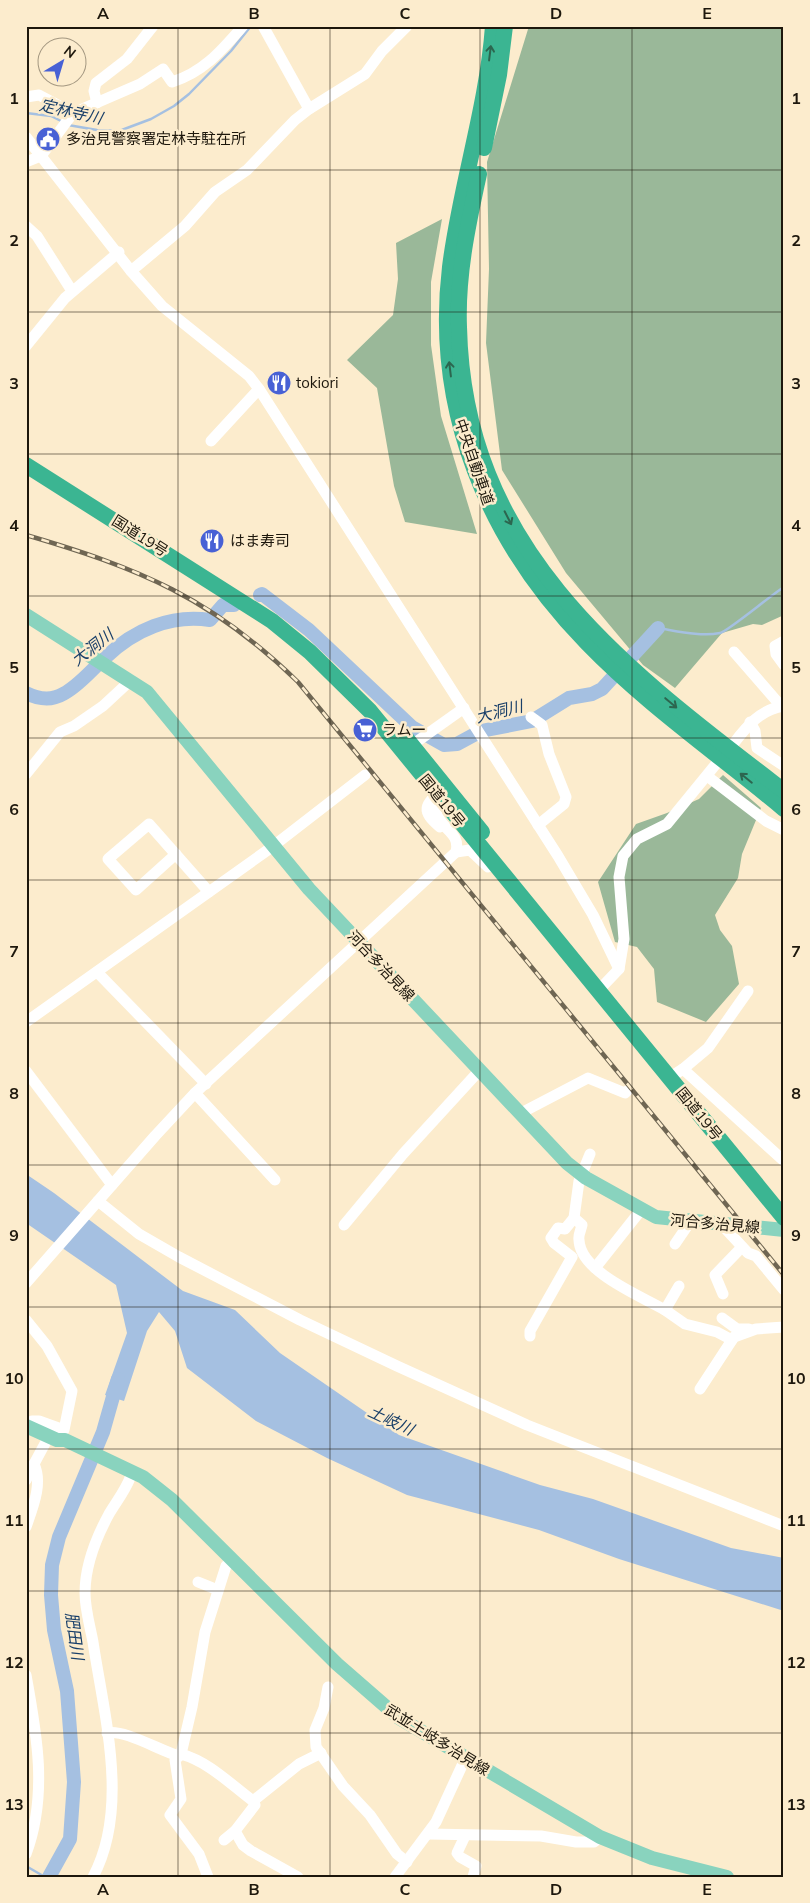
<svg xmlns="http://www.w3.org/2000/svg" width="810" height="1903" font-family="Mulish,'Noto Sans JP',sans-serif">
  <rect width="100%" height="100%" fill="#fceccd"/>
  <g fill="#9ab899">
    <path d="M529,26H784V615L762,625L753,624L722,633L675,688L643,665L566,573L502,470L486,343L489,269L487,162Z"/>
    <path d="M442,219L431,282V345L441,416L477,534L405,522L394,486L377,388L347,360L393,315L398,279L396,243Z"/>
    <path d="M723,775L761,808L742,854L738,878L715,915L720,930L732,946L739,984L706,1022L657,1002L654,969L637,947L615,942L598,882L636,824L667,813L699,799Z"/>
  </g>
  <path fill="#a5c0e1" d="M26,1174L54,1193L183,1291L235,1310L280,1353L399,1435L540,1485L593,1499L731,1548L784,1558V1611L619,1559L539,1530L407,1495L327,1458L256,1421L187,1368L175,1331L159,1312L147,1331L124,1401L105,1395L127,1333L116,1285L26,1223Z"/>
  <g fill="none" stroke-linecap="round" stroke-linejoin="round">
    <g stroke="#a5c0e1" stroke-width="2.5">
      <path d="M26,113L51,116L61,121"/>
      <path d="M68,125L97,130L119,131L151,119L174,106L189,94L231,51L251,26"/>
      <path d="M658,628C677,631 701,637 720,633C727,632 771,595 784,587"/>
      <path d="M26,1866L45,1877"/>
    </g>
    <g stroke="#a5c0e1" stroke-width="14">
      <path d="M260,595L262,594L309,630L412,727L444,745L457,744L481,731L532,721L569,698L592,694L602,689L658,628"/>
      <path d="M26,693C38,699 51,701 63,694C79,686 92,669 106,657C134,630 171,614 210,620L223,605H234"/>
      <path d="M49,1877L70,1839L74,1782L67,1691L54,1630L51,1595L52,1565L59,1537L103,1432L118,1379"/>
    </g>
    <g stroke="#fff" stroke-width="11">
      <path d="M263,26L309,109"/>
      <path d="M26,97L39,95L73,113"/>
      <path d="M97,103L94,91L96,83L127,59L153,26"/>
      <path d="M26,137L131,271L162,306L249,376L259,389L558,856L593,915L619,969"/>
      <path d="M26,162L41,156L73,113L140,84L163,69L172,82C204,72 222,50 243,26"/>
      <path d="M26,226L37,236L72,291"/>
      <path d="M131,271L185,226L215,192L247,170L295,120L309,109L365,74L382,51L407,26"/>
      <path d="M26,346L65,298L119,252"/>
      <path d="M211,441L259,389"/>
      <path d="M784,641L775,646L776,654L784,665"/>
      <path d="M734,652L781,706"/>
      <path d="M531,717L542,725L549,754L566,797L564,804L538,825"/>
      <path d="M750,722L755,731L757,748L784,766"/>
      <path d="M734,743C747,726 761,709 784,706"/>
      <path d="M412,745L464,708"/>
      <path d="M26,774L60,732L74,726L103,706L131,680"/>
      <path d="M707,776L766,821L784,830"/>
      <path d="M440,827C421,811 424,805 442,790"/>
      <path d="M456,852L470,850L488,867"/>
      <path d="M176,854L136,890L108,859L149,824L209,892"/>
      <path d="M97,972L206,1084"/>
      <path d="M598,991L619,969L624,939L619,877L623,856L637,839L667,824L716,764"/>
      <path d="M26,1022L272,847L365,775"/>
      <path d="M683,1069L708,1048L748,991"/>
      <path d="M26,1071L112,1185"/>
      <path d="M669,1078L683,1069L784,1161"/>
      <path d="M195,1093L275,1180"/>
      <path d="M521,1113L588,1078L625,1093L627,1091"/>
      <path d="M590,1154L579,1181L574,1218L582,1225C581,1230 578,1235 579,1240C580,1272 641,1296 665,1310"/>
      <path d="M98,1201L139,1234L179,1257L300,1320L397,1366L527,1425L784,1526"/>
      <path d="M344,1225L403,1154L479,1071"/>
      <path d="M722,1225L748,1253L756,1256L784,1290"/>
      <path d="M675,1244L690,1222"/>
      <path d="M595,1268L641,1210"/>
      <path d="M26,1283L155,1136L195,1093L456,852C461,832 440,829 436,812L444,796"/>
      <path d="M679,1286L665,1310L685,1324L717,1332L732,1340"/>
      <path d="M723,1294L715,1275L742,1247"/>
      <path d="M722,1318L737,1329H749"/>
      <path d="M26,1320L47,1346L72,1391L64,1430L39,1421H32L29,1427"/>
      <path d="M530,1336V1331L572,1257L554,1243L551,1238L558,1228L565,1229L574,1218"/>
      <path d="M700,1389L734,1337L756,1329L784,1327"/>
      <path d="M26,1480L34,1464"/>
      <path d="M26,1527C33,1507 43,1483 34,1464L49,1436"/>
      <path d="M198,1582L218,1590"/>
      <path d="M26,1675C37,1735 48,1795 26,1854"/>
      <path d="M328,1687L324,1708L315,1730L316,1747L343,1786L370,1815L397,1854L407,1862"/>
      <path d="M107,1733C125,1729 160,1751 179,1756"/>
      <path d="M181,1754L175,1760L181,1799L170,1815L199,1854L208,1877"/>
      <path d="M253,1801L299,1764L321,1753"/>
      <path d="M235,1831L243,1845L251,1851L298,1877"/>
      <path d="M429,1834L541,1836L576,1842H594L600,1837"/>
      <path d="M465,1836L457,1853L460,1857L476,1866L473,1877"/>
      <path d="M224,1840L235,1831L255,1805L253,1801C229,1783 209,1762 181,1754L192,1707L205,1632L226,1566L233,1559"/>
      <path d="M93,1877C130,1808 104,1715 93,1642C90,1626 85,1609 85,1593C85,1566 96,1538 109,1514C116,1502 125,1491 130,1478"/>
      <path d="M395,1877L436,1822L465,1759"/>
    </g>
    <g stroke="#89d3be" stroke-width="14">
      <path d="M26,615L147,692L309,889L567,1163L586,1178L656,1217L784,1230"/>
      <path d="M26,1426L57,1440H65L143,1477L172,1500L337,1664L399,1718L600,1837L652,1858L727,1877"/>
    </g>
    <g stroke="#3bb592" stroke-width="16">
      <path d="M493,26C487,108 460,186 450,267C433,410 487,540 587,643C647,705 718,754 784,809"/>
      <path d="M484,148L499,75L505,26"/>
      <path d="M479,174C468,224 457,275 459,327C464,551 622,667 784,791"/>
      <path d="M26,465L272,621L310,652L370,711L784,1218"/>
      <path d="M406,738L482,832"/>
    </g>
    <defs>
      <path id="rail" d="M26,535C139,568 212,598 298,682L784,1275"/>
    </defs>
    <use href="#rail" stroke="#6f6653" stroke-width="4.5"/>
    <use href="#rail" stroke="#fceccd" stroke-width="2.5" stroke-dasharray="8" stroke-linecap="butt"/>
  </g>
  <defs><path id="oneway-shaft" d="M-6 0H5M1.5-3L5.5 0L1.5 3" fill="none" stroke-width="1.6" stroke-linecap="round" stroke-linejoin="round" transform="scale(1.25)"/></defs>
  <g stroke="#2c664f">
    <use href="#oneway-shaft" transform="translate(490 53) rotate(-83)"/>
    <use href="#oneway-shaft" transform="translate(450 369) rotate(-97)"/>
    <use href="#oneway-shaft" transform="translate(508 518) rotate(63)"/>
    <use href="#oneway-shaft" transform="translate(671 703) rotate(40)"/>
    <use href="#oneway-shaft" transform="translate(746 778) rotate(-141)"/>
  </g>
  <path fill="none" stroke="#1d170c" stroke-width="1" stroke-opacity="0.55" d="M178,26V1877M330,26V1877M480,26V1877M632,26V1877M26,170H784M26,312H784M26,454H784M26,596H784M26,738H784M26,880H784M26,1023H784M26,1165H784M26,1307H784M26,1449H784M26,1591H784M26,1733H784"/>
  <defs>
    <symbol id="civic-disc" viewBox="-11 -11 22 22"><circle r="9.5" fill="#4861d5" stroke="#fceccd"/><path d="M-.6-6.5H3V-4.5H.6V-3L4-1V1h2V6H-6V1h2V-1L-.6-3ZM-1.2 2.5V6h2.4V2.5Z" fill="#fff"/></symbol>
    <symbol id="restaurant-disc" viewBox="-11 -11 22 22"><circle r="9.5" fill="#4861d5" stroke="#fceccd"/><path d="M-5-6h1v4h1v-4h1v4h1v-4h1v5L-1.5 .5V6h-2V.5L-5-1ZM5-6V6H3V1.5H1.5Q1.5-4 5-6Z" fill="#fff"/></symbol>
    <symbol id="supermarket-disc" viewBox="-11 -11 22 22"><circle r="9.5" fill="#4861d5" stroke="#fceccd"/><path d="M-6-5.5h2.5l.6 2H6L4.5 2H-2.5L-4.4-4H-6ZM-1.5 3.2a1.3 1.3 0 1 0 .1 0ZM3 3.2a1.3 1.3 0 1 0 .1 0Z" fill="#fff"/></symbol>
  </defs>
  <g fill-rule="evenodd">
    <use href="#civic-disc" x="34" y="125" width="28" height="28"/>
    <use href="#restaurant-disc" x="265" y="369" width="28" height="28"/>
    <use href="#restaurant-disc" x="198" y="527" width="28" height="28"/>
    <use href="#supermarket-disc" x="351" y="716" width="28" height="28"/>
  </g>
  <g text-anchor="middle" stroke-width="5" stroke-linejoin="round" paint-order="stroke">
    <g font-size="15" fill="#1d170c" stroke="#fceccd" text-anchor="start">
      <text x="66" y="144">多治見警察署定林寺駐在所</text>
      <text x="296" y="388">tokiori</text>
      <text x="230" y="546">はま寿司</text>
      <text x="382" y="735">ラムー</text>
    </g>
    <g font-size="15" fill="#1d170c" stroke="#fceccd">
      <text transform="translate(474 462) rotate(71)" y="5">中央自動車道</text>
      <text transform="translate(140 536) rotate(32)" y="5">国道19号</text>
      <text transform="translate(442 801) rotate(51)" y="5">国道19号</text>
      <text transform="translate(381 966) rotate(47)" y="5">河合多治見線</text>
      <text transform="translate(699 1114) rotate(51)" y="5">国道19号</text>
      <text transform="translate(715 1224) rotate(5)" y="5">河合多治見線</text>
      <text transform="translate(437 1740) rotate(32)" y="5">武並土岐多治見線</text>
    </g>
    <g font-size="16" font-style="italic" fill="#193f69" stroke="#fceccd">
      <text transform="translate(71 111) rotate(13)" y="6">定林寺川</text>
      <text transform="translate(92 647) rotate(-38)" y="6">大洞川</text>
      <text transform="translate(499 711) rotate(-14)" y="6">大洞川</text>
      <text transform="translate(391 1420) rotate(25)" y="6">土岐川</text>
      <text transform="translate(75 1636) rotate(82)" y="6">肥田川</text>
    </g>
  </g>
  <rect width="810" height="1903" fill="none" stroke="#fceccd" stroke-width="55"/>
  <g transform="translate(62 62) rotate(38)"><circle r="24" fill="#fceccd" stroke="#a39780"/>
  <path d="M0-4L9 19L0 12L-9 19Z" fill="#4861d5"/>
  <text y="-8" font-size="14" font-weight="bold" text-anchor="middle" fill="#1d170c">N</text>
  </g>
  <rect x="28" y="28" width="754" height="1848" fill="none" stroke="#1d170c" stroke-width="2"/>
  <g font-size="16" text-anchor="middle" font-weight="bold" fill="#1d170c">
    <text x="103" y="19">A</text>
    <text x="254" y="19">B</text>
    <text x="405" y="19">C</text>
    <text x="556" y="19">D</text>
    <text x="707" y="19">E</text>
    <text x="14" y="104">1</text>
    <text x="796" y="104">1</text>
    <text x="14" y="246">2</text>
    <text x="796" y="246">2</text>
    <text x="14" y="389">3</text>
    <text x="796" y="389">3</text>
    <text x="14" y="531">4</text>
    <text x="796" y="531">4</text>
    <text x="14" y="673">5</text>
    <text x="796" y="673">5</text>
    <text x="14" y="815">6</text>
    <text x="796" y="815">6</text>
    <text x="14" y="957">7</text>
    <text x="796" y="957">7</text>
    <text x="14" y="1099">8</text>
    <text x="796" y="1099">8</text>
    <text x="14" y="1241">9</text>
    <text x="796" y="1241">9</text>
    <text x="14" y="1384">10</text>
    <text x="796" y="1384">10</text>
    <text x="14" y="1526">11</text>
    <text x="796" y="1526">11</text>
    <text x="14" y="1668">12</text>
    <text x="796" y="1668">12</text>
    <text x="14" y="1810">13</text>
    <text x="796" y="1810">13</text>
    <text x="103" y="1895">A</text>
    <text x="254" y="1895">B</text>
    <text x="405" y="1895">C</text>
    <text x="556" y="1895">D</text>
    <text x="707" y="1895">E</text>
  </g>
</svg>
